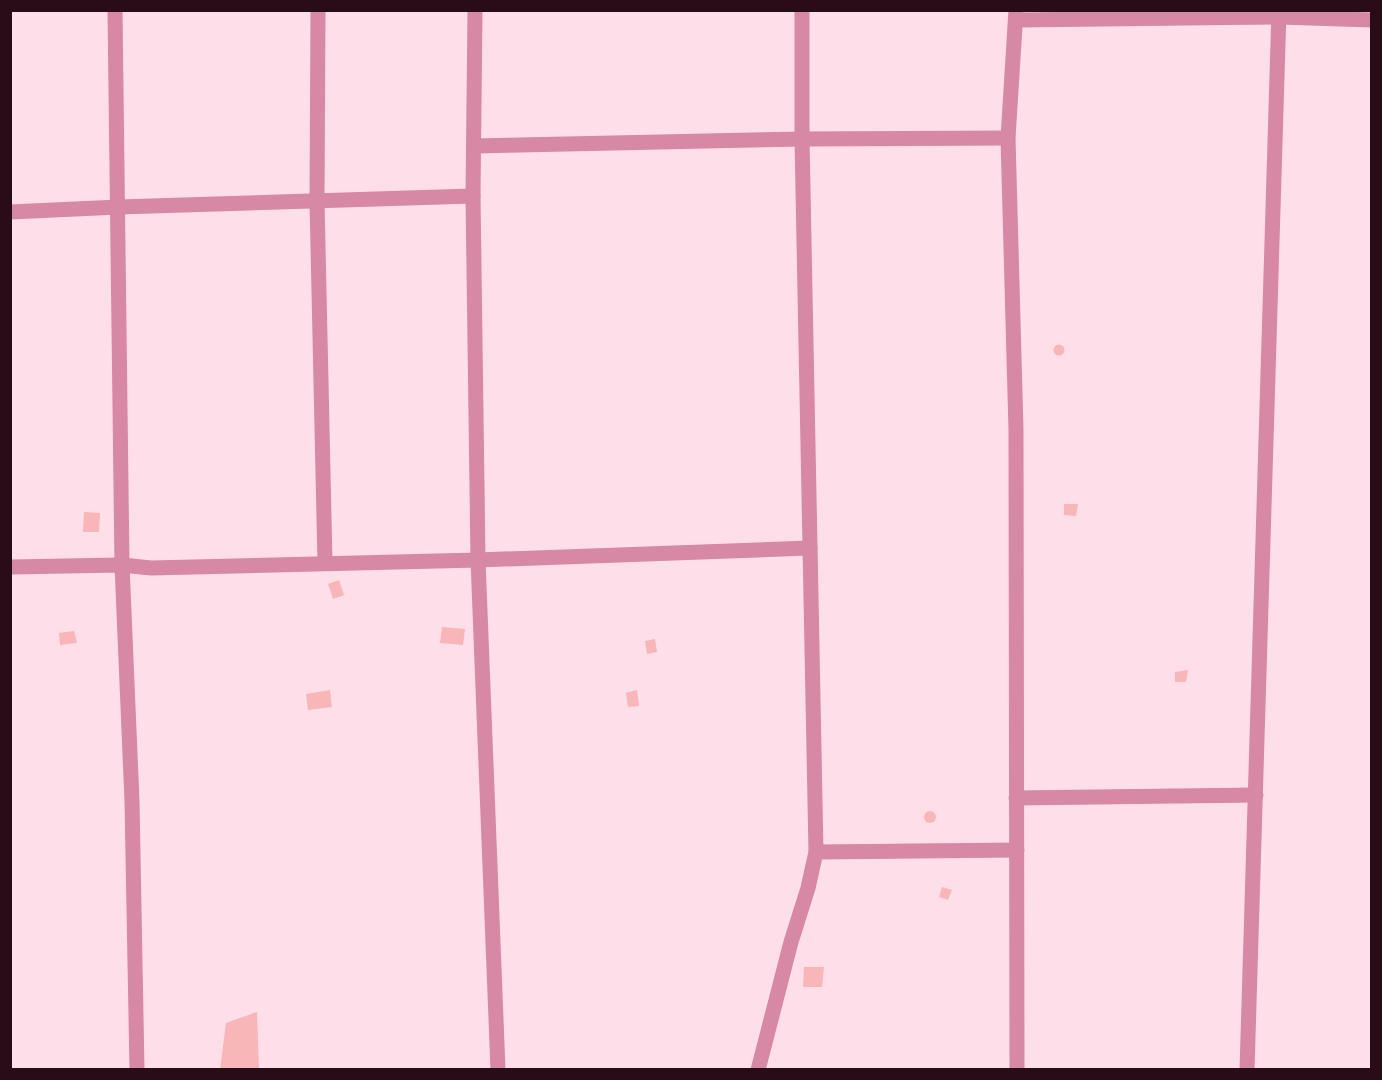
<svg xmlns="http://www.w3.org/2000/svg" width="1382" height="1080" font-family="'Roboto Serif',serif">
  <rect width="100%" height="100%" fill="#fedee8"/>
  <g fill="#f8b6b8">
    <circle cx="1059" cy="350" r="5.5"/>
    <path d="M1064,504H1078L1076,516L1064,515Z"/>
    <path d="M84,512L100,513L99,532H83Z"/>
    <path d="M339,580L344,595L333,599L328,584Z"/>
    <path d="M442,627L465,629L463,645L440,643Z"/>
    <path d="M74,631L77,643L60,645L59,633Z"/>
    <path d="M655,639L657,652L647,654L645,641Z"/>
    <path d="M1188,670L1186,682H1175V672Z"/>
    <path d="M330,690L332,707L308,710L306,694Z"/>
    <path d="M637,690L639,706L628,707L626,693Z"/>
    <circle cx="930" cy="817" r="6"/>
    <path d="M942,887L952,890L948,900L939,897Z"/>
    <path d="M804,967H824L822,987H803Z"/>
    <path d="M257,1012L259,1068L220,1070L226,1023Z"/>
  </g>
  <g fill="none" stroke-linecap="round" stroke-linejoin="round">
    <g stroke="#d688a4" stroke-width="15">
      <path d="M115,10L122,565L132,801L137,1070"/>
      <path d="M318,10L317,201L325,563"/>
      <path d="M475,10L473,196L478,560L498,1070"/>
      <path d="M1016,10L1008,138L1016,430L1017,1070"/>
      <path d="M1016,20L1279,17L1372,20"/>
      <path d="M474,146L802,139L1008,138"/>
      <path d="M10,212L119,207L473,196"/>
      <path d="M10,567L122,565L151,568L478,560L810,548"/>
      <path d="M1016,798L1256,795"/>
      <path d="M816,852L1017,850"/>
      <path d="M758,1070L791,942L808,888L816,852L802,139V10"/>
      <path d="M1247,1070L1279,10"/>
    </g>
  </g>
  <rect width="1382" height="1080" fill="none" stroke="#280d18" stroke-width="24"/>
</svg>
